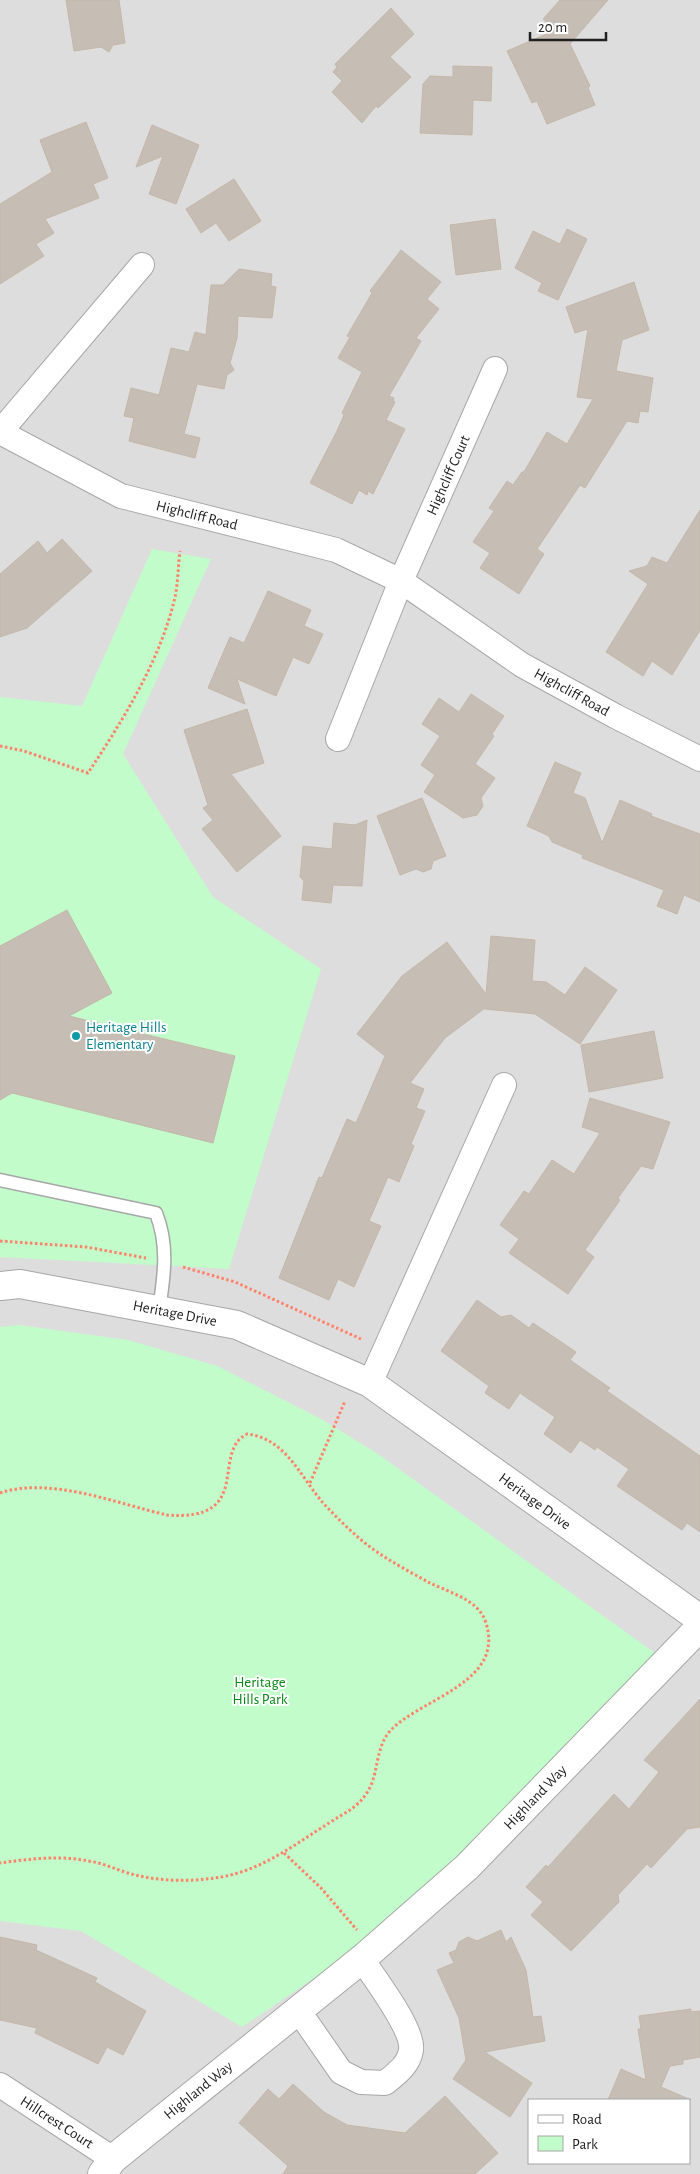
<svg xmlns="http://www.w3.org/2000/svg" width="700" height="2174" font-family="'Alegreya Sans',sans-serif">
  <rect width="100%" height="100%" fill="#f1eee6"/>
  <path fill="#dedddd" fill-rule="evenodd" d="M0,0H700V2174H0ZM529,2100H689V2163H529Z"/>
  <g fill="#c2fccb">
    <path d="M152,549L211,559L123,754L213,897L321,969L229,1269L0,1257V697L82,706Z"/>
    <path d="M19,1325L128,1340L217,1366L323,1420L378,1454L655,1653L490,1837L375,1937L242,2027L81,1931L0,1921V1327Z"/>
  </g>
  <g fill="#c6beb5" stroke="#c4b6a8">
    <path d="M66,0H119L125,43L113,45L109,52L101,47L74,51Z"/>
    <path d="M560,0H608L570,44L590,86L588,88L595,105L547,124L537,101L532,103L507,51L556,30L543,19Z"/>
    <path d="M391,8L414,34L390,57L411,77L378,108L376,106L362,123L332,92L342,81L333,72L337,67L335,64Z"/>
    <path d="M453,66L492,67L491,101L473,100L472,135L420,133L423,84L430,76L453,77Z"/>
    <path d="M86,122L108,178L93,184L99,198L45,219L54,233L36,244L44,256L0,284V204L52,172L40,140Z"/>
    <path d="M152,125L199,145L176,204L149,194L163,156L136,167Z"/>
    <path d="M234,179L261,221L229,241L216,223L201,233L186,209Z"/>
    <path d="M495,219L501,269L456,275L450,225Z"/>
    <path d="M567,229L587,239L558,300L538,291L542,283L515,268L533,231L560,244Z"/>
    <path d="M401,250L441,282L427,299L439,309L416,338L421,341L389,396L394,398L393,401L395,402L386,420L405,429L373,494L368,491L367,495L359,490L352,504L310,483L337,431L344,415L342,413L362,372L338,358L350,337L347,336L372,293L370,291Z"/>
    <path d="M239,269L272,274L271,286L276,287L272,318L238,316L237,338L230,363L234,370L227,375L224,389L197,384L184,434L200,438L195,458L129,441L134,418L124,416L131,388L159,395L171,348L189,352L195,332L206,335L211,285H223Z"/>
    <path d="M634,282L649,330L622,340L616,371L653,378L648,412L640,411L638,423L627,421L585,488L580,485L537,549L544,554L519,594L480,568L490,553L473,542L494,511L489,508L507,481L513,485L522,472H524L547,432L567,444L593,399L577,397L588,329L575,333L566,307Z"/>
    <path d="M700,510V630L672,675L652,661L643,676L606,652L648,584L629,571L647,566L652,557L667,563Z"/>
    <path d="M62,539L92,571L27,628L0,637V574L38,541L47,553Z"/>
    <path d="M268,591L311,610L304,626L323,634L309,664L293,657L276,696L237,679L245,704L208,688L230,637L244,643Z"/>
    <path d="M471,694L504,716L492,734L494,736L475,764L495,778L481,798L483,806L477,815L463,818L424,792L435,775L421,765L440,736L422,724L439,698L459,712Z"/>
    <path d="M247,709L264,763L231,774L281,836L237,872L202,829L213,820L203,808L208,805L184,730Z"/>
    <path d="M555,762L581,773L573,793L585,798L602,843L620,800L652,814L651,816L700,834V902L684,895L677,914L657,906L664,890L582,858L583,855L552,842L549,836L527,826Z"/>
    <path d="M422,798L446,856L433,861L431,869L423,872L416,869L400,875L377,816Z"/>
    <path d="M367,820L362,886L333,885L331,903L302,900L304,881L300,877L303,846L332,849L334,823L355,825Z"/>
    <path d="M67,910L112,993L69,1016L235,1056L213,1143L12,1093L0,1100V946Z"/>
    <path d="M491,936L535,940L532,981L546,982L565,995L585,967L617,990L580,1044L535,1014L485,1009V1008L445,1038L410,1083L424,1089L416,1108L425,1111L411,1144L414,1146L399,1182L388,1177L369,1221L381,1226L354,1287L338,1279L329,1300L279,1278L319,1177L322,1178L347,1119L356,1123L385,1056L357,1034L402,976L447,942L486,994Z"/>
    <path d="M654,1031L663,1078L589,1092L581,1045Z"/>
    <path d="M590,1098L670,1122L653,1169L641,1166L618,1198L620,1200L585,1250L594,1257L568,1294L509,1253L519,1239L500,1225L524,1191L529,1194L552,1160L574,1174L600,1133L582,1127Z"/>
    <path d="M477,1300L501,1317L511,1315L529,1328L533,1323L576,1352L570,1360L610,1388L607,1391L700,1456V1532L687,1523L682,1530L617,1486L629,1469L597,1447L595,1450L580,1440L571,1453L544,1434L555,1417L520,1393L509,1409L485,1393L489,1386L441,1351Z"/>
    <path d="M700,1699V1827L687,1829L651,1868L647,1864L618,1895L619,1902L571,1951L531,1915L543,1902L526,1887L546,1865L548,1867L614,1794L629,1809L659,1772L644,1760Z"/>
    <path d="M501,1930L506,1942L511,1937L526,1970L533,2017L541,2016L545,2041L485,2052L532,2083L510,2117L453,2079L466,2060L459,2018L437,1970L454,1963L449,1953L456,1950L459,1942L468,1937L477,1941Z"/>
    <path d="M0,1937L37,1945L36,1950L97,1978L95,1982L146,2011L123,2055L107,2047L98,2064L35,2033L37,2028L0,2020Z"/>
    <path d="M691,2009V2012L700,2011V2057L683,2060V2064L670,2066L661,2087L691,2100H608L621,2069L646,2080L638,2029H641L639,2016Z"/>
    <path d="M293,2084L324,2112L347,2125L405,2133L445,2096L498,2153L475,2174H283L288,2166L239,2123L268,2089L279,2099Z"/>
  </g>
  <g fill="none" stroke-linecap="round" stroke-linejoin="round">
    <defs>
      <path id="service" d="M0,1180L156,1213C169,1246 164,1276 159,1310"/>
      <g id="minor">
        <path d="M0,432L121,496L336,550L401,581L522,665L615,716L700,759"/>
        <path d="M0,432L142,265"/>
        <path d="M338,739L401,581L495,369"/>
        <path d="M370,1383L504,1085"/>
        <path d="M298,2010L341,2072L361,2082L385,2083C396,2074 409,2065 411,2050C414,2029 374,1978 362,1959"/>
        <path d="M0,2085L113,2159"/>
      </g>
      <g id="tertiary">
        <path d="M0,1286L20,1284L237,1325L370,1383L700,1619"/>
        <path d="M102,2174L113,2159L362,1959L467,1867L700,1627"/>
      </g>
    </defs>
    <use href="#service" stroke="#a7a7a7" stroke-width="15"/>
    <use href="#minor" stroke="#a7a7a7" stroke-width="26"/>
    <use href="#tertiary" stroke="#a7a7a7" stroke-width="30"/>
    <g stroke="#ff8269" stroke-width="3" stroke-dasharray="2.5 2.5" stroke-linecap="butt">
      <path d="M0,746L24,751L88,773C123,720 161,659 175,597C178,583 178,567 180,551"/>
      <path d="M0,1241L86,1247L146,1258"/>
      <path d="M183,1267L235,1282L361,1339"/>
      <path d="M310,1483L345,1401"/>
      <path d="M0,1493C50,1476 118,1504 167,1515C255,1522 210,1452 247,1434C286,1438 301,1478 324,1504C341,1522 359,1540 380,1554C395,1564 412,1573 428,1582C447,1592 476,1598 485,1620C508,1683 420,1698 390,1731C375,1748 379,1773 368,1791C358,1808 344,1813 329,1823C294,1845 262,1870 221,1877C191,1882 158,1882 128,1873C115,1869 103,1863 88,1861C59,1855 29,1859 0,1863"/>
      <path d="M284,1853L321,1888L357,1930"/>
    </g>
    <use href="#service" stroke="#fff" stroke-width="12"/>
    <use href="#minor" stroke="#fff" stroke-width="24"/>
    <use href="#tertiary" stroke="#fff" stroke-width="28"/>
  </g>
  <circle fill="#0f9aa8" stroke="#fff" stroke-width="2" cx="76" cy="1036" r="5"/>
  <g text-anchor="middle" stroke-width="4" stroke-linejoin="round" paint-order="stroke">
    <g font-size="15" fill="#202020" stroke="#fff">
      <text transform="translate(448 475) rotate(-66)" y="5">Highcliff Court</text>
      <text transform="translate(197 515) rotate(14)" y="5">Highcliff Road</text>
      <text transform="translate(572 692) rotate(29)" y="5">Highcliff Road</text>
      <text transform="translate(175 1313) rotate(11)" y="5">Heritage Drive</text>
      <text transform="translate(535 1501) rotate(36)" y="5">Heritage Drive</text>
      <text transform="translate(535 1797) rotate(-46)" y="5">Highland Way</text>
      <text transform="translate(198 2090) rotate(-39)" y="5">Highland Way</text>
      <text transform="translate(57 2122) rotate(33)" y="5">Hillcrest Court</text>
    </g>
    <g font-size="15" fill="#0d838f" stroke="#fff" text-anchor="start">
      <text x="86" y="1032">Heritage Hills<tspan x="86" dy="17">Elementary</tspan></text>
    </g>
    <g font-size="15" fill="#068619" stroke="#fff">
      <text x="260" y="1687">Heritage<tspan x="260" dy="17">Hills Park</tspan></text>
    </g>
  </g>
  <rect x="528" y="2099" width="162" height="65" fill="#ffffff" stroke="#a6a6a6"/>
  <rect x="538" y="2115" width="25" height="8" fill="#ffffff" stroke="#a6a6a6"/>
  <text x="572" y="2124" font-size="15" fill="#202020">Road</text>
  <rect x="538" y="2136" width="25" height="15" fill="#c2fccb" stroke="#a6a6a6"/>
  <text x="572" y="2149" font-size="15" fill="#202020">Park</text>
  <path d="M530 32v8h76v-8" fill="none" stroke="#202020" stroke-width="2.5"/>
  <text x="538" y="32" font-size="15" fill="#202020" stroke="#ffffff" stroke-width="4" paint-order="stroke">20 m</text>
</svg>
